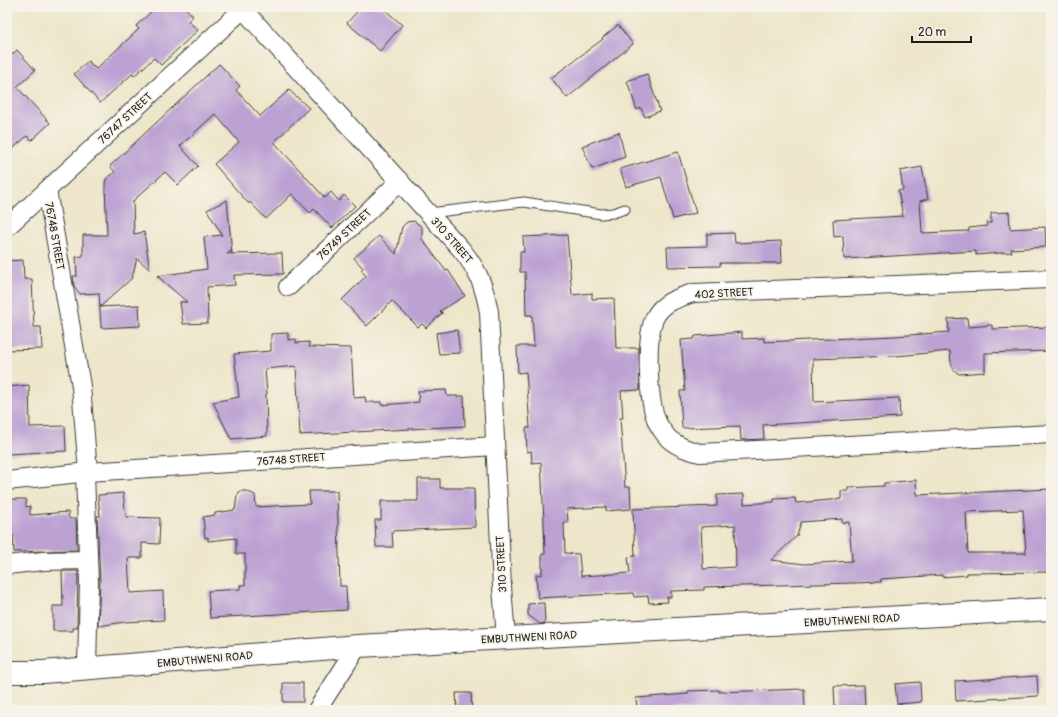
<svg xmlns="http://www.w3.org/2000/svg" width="1058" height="717" font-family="Pangolin,sans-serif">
  <rect width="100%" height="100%" fill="#f7f3e8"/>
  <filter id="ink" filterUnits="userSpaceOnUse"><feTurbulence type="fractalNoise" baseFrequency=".025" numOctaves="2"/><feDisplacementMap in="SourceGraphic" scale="8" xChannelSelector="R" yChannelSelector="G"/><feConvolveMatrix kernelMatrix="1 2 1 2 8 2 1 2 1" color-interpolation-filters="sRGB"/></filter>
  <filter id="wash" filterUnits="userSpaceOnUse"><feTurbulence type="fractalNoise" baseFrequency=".012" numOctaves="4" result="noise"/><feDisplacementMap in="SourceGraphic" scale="16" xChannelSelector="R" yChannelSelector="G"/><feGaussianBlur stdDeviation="0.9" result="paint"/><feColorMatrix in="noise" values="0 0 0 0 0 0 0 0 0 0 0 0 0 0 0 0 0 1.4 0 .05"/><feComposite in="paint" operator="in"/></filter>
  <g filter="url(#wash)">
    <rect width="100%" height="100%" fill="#ede6ca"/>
    <g id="blocks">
      <g fill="#bca1d3" fill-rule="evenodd">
        <path d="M156,7H185L193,16L188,21L198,30L161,65L154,58L134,76L132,74L100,103L74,74L88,61L96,69L139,29L136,26Z"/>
        <path d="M361,7H382L402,25L380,51L347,23Z"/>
        <path d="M618,25L633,44L567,98L551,78L603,39L602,38Z"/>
        <path d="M17,50L35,70L17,87L50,123L32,140L27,136L7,154V59Z"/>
        <path d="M219,64L240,86L236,90L260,116L289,90L309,108L274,142L325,198L331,192L339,201L344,195L355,206L332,228L314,209L310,213L292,194L266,219L251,203H248L214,164L239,142L215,114L180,146L198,166L178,185L165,172L133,201L134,234L144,232L150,270L137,258L132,278L100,307L139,305L140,326L101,328L99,293L80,294L74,286L73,276H77L76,257L83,256V235H107L105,184L106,179L115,172L110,166Z"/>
        <path d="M647,74L660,111L645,117L641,108L637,110L627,81Z"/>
        <path d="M619,132L625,157L592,169L582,146Z"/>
        <path d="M678,152L696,213L673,219L661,177L626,187L620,169Z"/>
        <path d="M922,167L928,199L920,201L922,233L969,231V228L987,226L986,223H991V213L1009,212L1010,229L1045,227L1046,247L1011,249L1012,252L976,255V251L844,259L843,236L834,237L833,220L903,216L898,191L903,190L900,171Z"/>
        <path d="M227,200L232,254L230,251L227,254L282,253L283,274L234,275L235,285L207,287L208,323L183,324L180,302H187L157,276L207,269L204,237L222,235L207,210Z"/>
        <path d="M414,221L422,227V239L446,271L448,270L465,296L440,311L442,313L426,328L422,324L418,327L392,301L367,326L342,300L366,276L361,270L363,268L354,258L379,236L396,254L402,227L407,222Z"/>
        <path d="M734,233L735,243L781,241L782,263H720V266L668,267L667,247L707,246V234Z"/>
        <path d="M567,235L572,295L592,293V299L614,298L616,348H639L640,390L621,391L623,418H620L625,487H630L631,509L606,511V507L567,509L568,522H564L565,553L579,554L581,576L630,573L628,557L635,556L633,509L717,506V495L744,494V504L774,502V499L795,498L796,503L841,499V491H848V488L884,486V483L916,480L917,495L1051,489V572L967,573V575L942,577V575L881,579V582L854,583L704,587V590L671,591V597H667L668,602L649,603L648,596L634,597L633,593L538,598L536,575L542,574V554H545L544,522L541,462L532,463L531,451L527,452L526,428H530L526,372L518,373L517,346H534L532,315H526L525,272H520V252H524L523,237ZM1023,510L1026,553H968L966,512ZM842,519V523L849,522L852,561L804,564L771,560L797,536L801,522ZM735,525L736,567L703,569L701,527Z"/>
        <path d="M23,260L24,279H32L34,327H41L42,349L7,350V261Z"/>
        <path d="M967,318L968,327L992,325V329L1051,327V351L985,353V372L959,374L954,370L951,363L950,351L896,356L813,359L814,402L899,398L900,417L763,425L764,439L741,440L740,426L682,428L680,391H685L681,340L694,339L695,336L742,332V339L764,338V342L895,336L949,332L948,319Z"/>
        <path d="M457,330L460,353L439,354L436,333Z"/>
        <path d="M288,333V340L296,339V343L309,342V347L351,348L354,398L365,397L366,402H381V405L419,402L418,391L446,390L447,396H464L465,426L300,435L296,366L265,369L267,394H266L267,436L231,439L213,402L239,397L234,354L271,351V334Z"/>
        <path d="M29,385L30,427L65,426L66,451L7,454V387Z"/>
        <path d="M418,479H440V488H474L475,527L392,531L393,547H376L375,520H381V501H418Z"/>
        <path d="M240,491H246L255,495L256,507L310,504L309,491H337L340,586H346L347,610L210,618L208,591L240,589V585H245V554H236V538L208,541V537L205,538L203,517L215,515V513L235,510L237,496Z"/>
        <path d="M123,493L126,517L160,518L159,544L142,543V558H128L130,593L163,591L164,620L125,622L98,626L100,582L97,516H100L98,495Z"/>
        <path d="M7,499H26V507L30,506V515L68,512L69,519H76L77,550L14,552L13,535H9Z"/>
        <path d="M62,571H78L77,628H73V631H53V606H63Z"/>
        <path d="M544,603L545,623L540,624L528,615V604Z"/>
        <path d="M1037,676L1038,696L956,701L955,681Z"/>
        <path d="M920,682L921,702L897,704L895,684Z"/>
        <rect x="283" y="683" width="20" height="19"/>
        <path d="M864,685L865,706L835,707L834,686Z"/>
        <path d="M804,689L805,709L637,710L636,698L688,694V691L719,690V692Z"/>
        <path d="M456,693H471L472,710H457Z"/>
      </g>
    </g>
  </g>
  <g filter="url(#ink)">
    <use href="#blocks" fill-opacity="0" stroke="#3b3a36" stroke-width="1"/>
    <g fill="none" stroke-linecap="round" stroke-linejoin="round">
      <defs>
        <path id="lane" d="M429,213L524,202L601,214L613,213L625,209"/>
        <g id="street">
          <path d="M241,7L461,249C478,270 484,285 489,312L502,587L506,638"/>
          <path d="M47,190L81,386L88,472"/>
          <path d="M7,227L243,9"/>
          <path d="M1051,279L693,293C678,298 663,302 655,317C645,337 648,398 656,419C658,425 665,435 669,439C678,447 689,450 700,453L1051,434"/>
          <path d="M288,287L400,181"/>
          <path d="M85,473L89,582L87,668"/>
          <path d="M7,481L88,472L495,446"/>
          <path d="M7,565L43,561L88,560"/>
          <path d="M317,710L358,646"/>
        </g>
        <path id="secondary" d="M7,672H43L358,646L1051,609"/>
      </defs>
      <use href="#lane" stroke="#3b3a36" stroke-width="11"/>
      <use href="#street" stroke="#3b3a36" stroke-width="20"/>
      <use href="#secondary" stroke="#3b3a36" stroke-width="24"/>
      <use href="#lane" stroke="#fff" stroke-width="9"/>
      <use href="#street" stroke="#fff" stroke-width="18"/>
      <use href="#secondary" stroke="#fff" stroke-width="22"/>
    </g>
  </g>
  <g text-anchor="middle" stroke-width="3.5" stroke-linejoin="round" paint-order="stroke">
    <g font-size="11" fill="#1c1c1c" stroke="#f7f3e8">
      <text transform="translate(125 118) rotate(-43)" y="4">76747 STREET</text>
      <text transform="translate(344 234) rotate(-43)" y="4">76749 STREET</text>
      <text transform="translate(55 236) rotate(80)" y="4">76748 STREET</text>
      <text transform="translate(452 240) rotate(49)" y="4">310 STREET</text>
      <text transform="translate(724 293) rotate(-3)" y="4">402 STREET</text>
      <text transform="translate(291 459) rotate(-4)" y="4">76748 STREET</text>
      <text transform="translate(501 564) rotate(-93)" y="4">310 STREET</text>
      <text transform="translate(852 620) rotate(-3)" y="4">EMBUTHWENI ROAD</text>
      <text transform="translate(529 637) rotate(-3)" y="4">EMBUTHWENI ROAD</text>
      <text transform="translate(205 659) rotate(-5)" y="4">EMBUTHWENI ROAD</text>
    </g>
  </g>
  <rect width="1058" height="717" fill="none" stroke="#f7f3e8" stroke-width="24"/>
  <path d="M912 36v6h59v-6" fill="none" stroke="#1c1c1c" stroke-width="2"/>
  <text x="918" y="36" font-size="12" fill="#1c1c1c" stroke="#f7f3e8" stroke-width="3" paint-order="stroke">20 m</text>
</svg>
